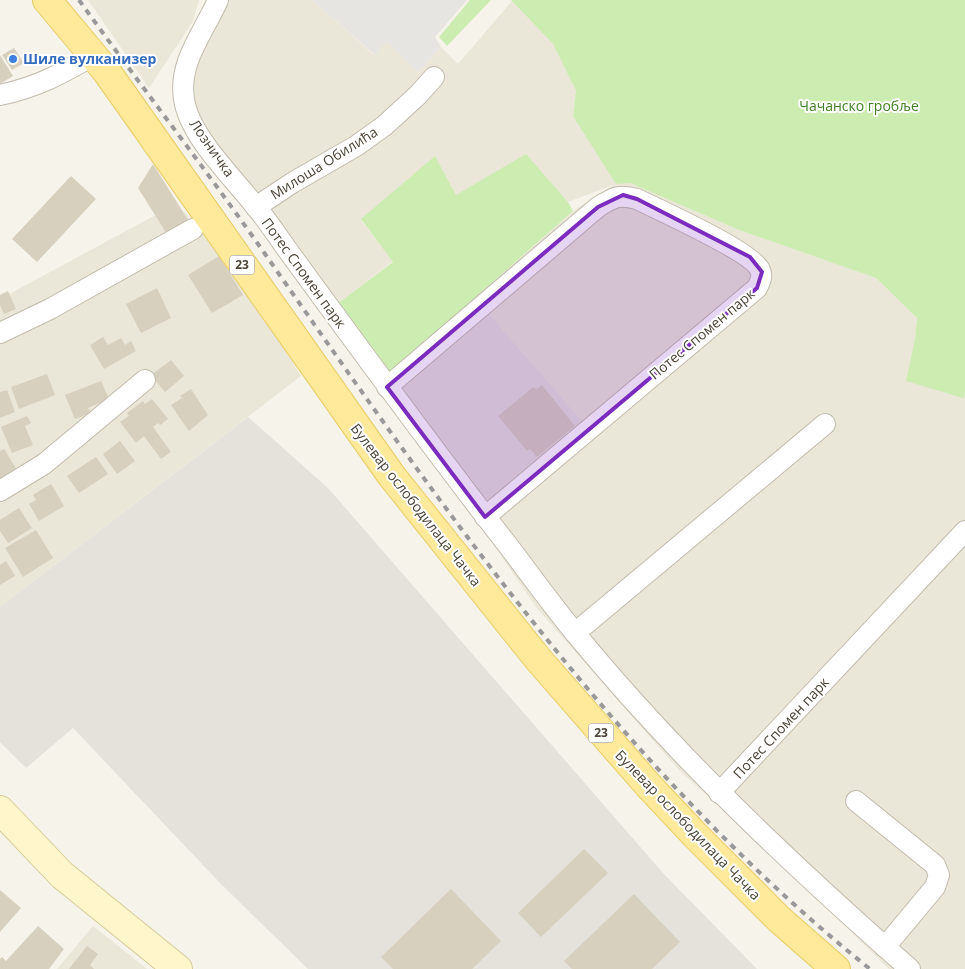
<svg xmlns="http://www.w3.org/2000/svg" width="965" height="969" font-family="'Open Sans',sans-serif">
  <rect width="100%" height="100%" fill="#f6f3ea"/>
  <g fill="#eae6d8">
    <path d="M88,0H199L193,21L149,88Z"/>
    <path d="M224,0H312L374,55L387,41L418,72L441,47L458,64L512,1L553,44L576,91L573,116L630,183L739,230L876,278L917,318L915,339L963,397L965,393V969H889L781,863L679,770L536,607L479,523L499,499L486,311L479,294L573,211L613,185L568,202L526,155L456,195L435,157L361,220L393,261L337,304L198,125L191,66Z"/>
    <path d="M176,204L227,255L301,376L0,607V299Z"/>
    <path d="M93,926L147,969H57Z"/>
  </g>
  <g fill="#e5e2db">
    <path d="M486,311L585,425L499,499L484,500L397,388Z"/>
    <path d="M248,417L328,488L663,873L757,969H308L221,884L73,728L26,768L0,742V607Z"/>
  </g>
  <g fill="#cdecb1">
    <path d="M470,0H491L447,46L439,37Z"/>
    <path d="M511,0H965V393L963,398L906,381L915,339L917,318L876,278L739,230L630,183L616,184L573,116L576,91L553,44Z"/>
    <path d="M526,154L568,202L573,211L479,294L392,375L337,304L393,262L361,219L435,156L456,195Z"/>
  </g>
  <path fill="#e7e5e2" d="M312,0H467L435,37L441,47L418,72L387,41L375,55Z"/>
  <g fill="#d8d0bf">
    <path d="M14,48L24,63L12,70L2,55Z"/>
    <path d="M0,55L13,76L0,84Z"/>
    <path d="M153,164L188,220L167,234L138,188Z"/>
    <path d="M71,176L96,199L37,262L12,239Z"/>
    <path d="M219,256L243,295L212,313L188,275Z"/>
    <path d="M157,288L171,318L141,333L126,304Z"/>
    <path d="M8,291L16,309L4,314L0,305V295Z"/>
    <path d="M103,337L108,345L121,338L125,345L131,341L136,351L104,369L90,345Z"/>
    <path d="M171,360L184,376L165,392L151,375Z"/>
    <path d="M47,374L55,395L19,409L11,387Z"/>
    <path d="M101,381L109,399L88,408L91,413L75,419L65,395Z"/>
    <path d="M542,385L575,426L537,457L530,449L527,451L498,416L533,387L537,389Z"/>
    <path d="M191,389L208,415L189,431L171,405L182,398L180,396Z"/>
    <path d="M7,390L15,412L0,418V392Z"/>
    <path d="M152,399L168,419L160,425L158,423L153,427L171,452L161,459L144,436L136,443L120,422L129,416L127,413L143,401L145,404Z"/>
    <path d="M27,416L31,423L25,426L33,445L12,453L1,427Z"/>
    <path d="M120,441L135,461L117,474L103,454Z"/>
    <path d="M4,449L17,470L0,480V451Z"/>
    <path d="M96,457L108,474L79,493L67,476Z"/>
    <path d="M51,484L64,506L39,521L29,504L36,500L33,495Z"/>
    <path d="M19,508L32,528L8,543L0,531V520Z"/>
    <path d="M36,530L53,558L23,577L5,548Z"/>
    <path d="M6,561L15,576L0,585V565Z"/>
    <path d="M584,849L608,873L541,937L518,913Z"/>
    <path d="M451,889L501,941L472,969H393L381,957Z"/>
    <path d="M0,890L21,908L0,932Z"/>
    <path d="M634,894L680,942L652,969H572L564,961Z"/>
    <path d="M38,926L64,949L49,969H0V959L2,957L6,961Z"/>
    <path d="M87,946L98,954L90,965L94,969H69Z"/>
  </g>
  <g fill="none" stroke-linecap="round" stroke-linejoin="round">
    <defs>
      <g id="street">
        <path d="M218,0C204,32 178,62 184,99C189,136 233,177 256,207C268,221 278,237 289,252C362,352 434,451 510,548C531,576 552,605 575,633C675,755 791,864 910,969"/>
        <path d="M0,95C38,87 61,74 94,55"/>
        <path d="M256,207L292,183L356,146L384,126L418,95L434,77"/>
        <path d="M0,333L50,309L193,229"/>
        <path d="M387,387L598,207C614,197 619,194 637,199C659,210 753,252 760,270C763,276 760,282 757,288L485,517"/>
        <path d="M0,491L44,464L145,380"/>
        <path d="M575,633L825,424"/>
        <path d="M719,793L965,531"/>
        <path d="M856,801L935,865L939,875L935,887L885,947"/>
      </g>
      <path id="secondary" d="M0,810L62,875L178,969"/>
      <path id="primary" d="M47,0L107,72L391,475L538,659L648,785L695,835L780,920L836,969"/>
    </defs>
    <use href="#street" stroke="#c2bcac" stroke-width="22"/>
    <use href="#secondary" stroke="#d8cb98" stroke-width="30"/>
    <use href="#primary" stroke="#ebcc63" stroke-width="30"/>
    <use href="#street" stroke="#fff" stroke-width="20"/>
    <use href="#secondary" stroke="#fff6cb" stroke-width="28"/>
    <use href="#primary" stroke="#ffe99a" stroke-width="28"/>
    <path stroke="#999" stroke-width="4" stroke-dasharray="6 6" stroke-linecap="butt" d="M79,0C140,85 205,168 265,254C445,511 623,771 870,969"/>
  </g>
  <path fill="#7b2cbf" fill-opacity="0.2" stroke="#7b2cbf" stroke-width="4" stroke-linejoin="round" d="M623,195L637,199L750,257L762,272L757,288L485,517L387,387L598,207Z"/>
  <circle fill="#3f7fe0" stroke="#fff" stroke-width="2" cx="13" cy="59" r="5"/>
  <g text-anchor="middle" stroke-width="4" stroke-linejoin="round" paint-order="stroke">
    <g fill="#fff" stroke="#817c73" stroke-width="1">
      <rect x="229.5" y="255.5" width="25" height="19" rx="4"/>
      <rect x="588.5" y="723.5" width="25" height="19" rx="4"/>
    </g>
    <g font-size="12" font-weight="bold" fill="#4b4437">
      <text x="242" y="269">23</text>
      <text x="601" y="737">23</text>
    </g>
    <g font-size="14" font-weight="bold" fill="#366cbe" stroke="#fff" text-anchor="start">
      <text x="23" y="64">Шиле вулканизер</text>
    </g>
    <g font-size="14" fill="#428126" stroke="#fff">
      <text x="859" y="111">Чачанско гробље</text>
    </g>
    <g font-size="14" fill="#4b4437" stroke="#fff">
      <text transform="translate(212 148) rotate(55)" y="5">Лозничка</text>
      <text transform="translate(324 163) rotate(-32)" y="5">Милоша Обилића</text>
      <text transform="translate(304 273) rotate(54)" y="5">Потес Спомен парк</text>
      <text transform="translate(702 334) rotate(-40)" y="5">Потес Спомен парк</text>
      <text transform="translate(416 505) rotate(52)" y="5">Булевар ослободилаца Чачка</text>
      <text transform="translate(781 728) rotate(-47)" y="5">Потес Спомен парк</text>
      <text transform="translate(688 825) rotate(46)" y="5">Булевар ослободилаца Чачка</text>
    </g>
  </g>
</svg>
